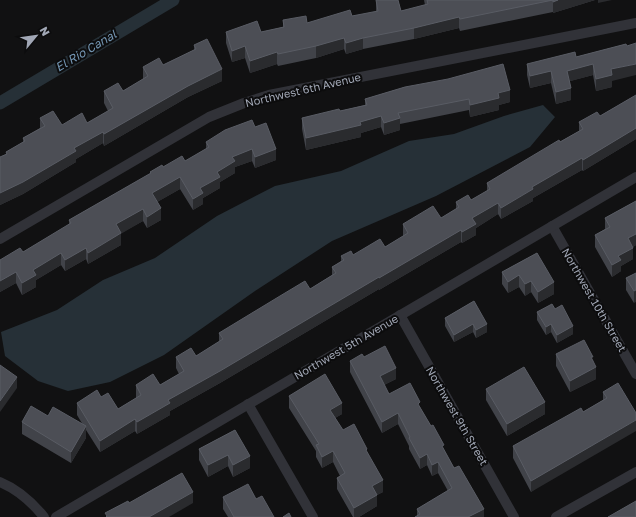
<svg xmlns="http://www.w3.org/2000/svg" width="636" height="517" font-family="'Golos Text',sans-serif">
  <rect width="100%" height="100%" fill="#111112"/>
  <path fill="#263037" d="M543,105L555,117L530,147L436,196L332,241L255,291L164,355L110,382L68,391L38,381L5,356L1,332L57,310L103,280L155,258L217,216L275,186L341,171L409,141L454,134L504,116Z"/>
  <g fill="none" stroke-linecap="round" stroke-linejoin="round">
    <path stroke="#263037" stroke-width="13" d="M0,103L173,0"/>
    <g stroke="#313238" stroke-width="10">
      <path d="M552,226L636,374"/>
      <path d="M0,239L209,117L244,103L269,95L636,23"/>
      <path d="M400,315L514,517"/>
      <path d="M248,404L313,517"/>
      <path d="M0,482C17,489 32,502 44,517"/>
      <path d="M56,517L636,177"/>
      <path d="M556,517L636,472"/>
    </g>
  </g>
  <g fill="#414349">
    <path d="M376,0H398L401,11L425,5L424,0H595L553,13V12L460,31L459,28L414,39L363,49L346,54L344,49L316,58L278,66L277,64L250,73L245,58L232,62L226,43V32H261L283,27V20L307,23L352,16L376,12Z"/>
    <path d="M626,44L612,81V87L596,91L593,75L570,81L571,100L556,104L551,83L530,88L527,75V64L576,57Z"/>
    <path d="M194,45L222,81L188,97L104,146L103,143L76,159V162L23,194L0,205V157L6,154V152L23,142V138L40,128V118L62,125L87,123L108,111L104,103V91H123L143,79V67L163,65L194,50Z"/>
    <path d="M405,87L510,102L499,105V110L470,117L469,110L400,124V130L384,135L381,127L361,133V137L306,150L302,129V118L340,111L365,105V99Z"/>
    <path d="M636,95V139L583,171L582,170L533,198V201L501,219L498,214L476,228V235L462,243L461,242L379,290V289L220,383L170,411V415L137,434L135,431L100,452L86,430V438L71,463L22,434V422L83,425L77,415V403L101,397L118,409L136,398V385H160L179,374L176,368V357L196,356L219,342V333L310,289L332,275V267L341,261V256L353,255L385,247L403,236V224L441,218L456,209V202L471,200L487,191V183L579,131V122L600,116Z"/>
    <path d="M255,127L276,160L255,168L252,161L235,167V173L220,182V188L203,198V204L193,210L180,189L157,202L161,220L147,228L143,221L121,233V245L88,264L86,259L65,271L61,265L36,280V287L22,295L16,283L0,292V260L23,252L69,225V220L150,174V172L163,167L185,161L206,149V142Z"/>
    <path d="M636,201V245L633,247V259L621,266V271L612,277L595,247V235L605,229V218Z"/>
    <path d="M537,253L554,294L538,303L531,292L525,296L519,287L508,293L502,284V272Z"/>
    <path d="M636,273L634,303L626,290V278Z"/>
    <path d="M474,301L487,332L476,338L473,332L454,342L445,326V318Z"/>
    <path d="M555,309L573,334L557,343L551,332L546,335L537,320V312Z"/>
    <path d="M556,354L593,360L596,379L570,392L556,366Z"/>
    <path d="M364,357L396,379L384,385L389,394L420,407L454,468L484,517L417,516V509L448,491L438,473L432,476L427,465L420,469L409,449V446L398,424L382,433L350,372V361Z"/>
    <path d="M486,389L545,414L507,436L486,400Z"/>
    <path d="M603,392L636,413L531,492L513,458V446L583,412L603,400Z"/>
    <path d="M289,396L342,414L335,418L343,430L367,452L383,492L377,495V506L359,517H353L337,489V478L340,476L333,462L322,468L316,457V451L289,408Z"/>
    <path d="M235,430L250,468L233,477L228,466L208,477L199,460V449Z"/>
    <path d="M223,497L256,499L274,517H228L223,509Z"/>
  </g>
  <g fill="#2a2b2e">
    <path d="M558,0H595L553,13V2Z"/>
    <path d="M598,0H612L598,3Z"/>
    <path d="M459,17V28L414,39V28Z"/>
    <path d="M344,38V49L316,58V46Z"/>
    <path d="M363,38V49L346,54V43Z"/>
    <path d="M245,46V58L232,62V51Z"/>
    <path d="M277,52V64L250,73V61Z"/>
    <path d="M593,64V75L567,82V71Z"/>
    <path d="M636,64V75L612,81V87L596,91V79L611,69Z"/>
    <path d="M222,69V81L188,97L104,146V134L188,86Z"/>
    <path d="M551,71V83L530,88V76Z"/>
    <path d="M571,88V100L556,104V92Z"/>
    <path d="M510,90V102L499,105V110L470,117V105L498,93Z"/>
    <path d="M381,116V127L361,133V137L306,150V138Z"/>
    <path d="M400,118V130L384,135V123Z"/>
    <path d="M636,128V139L583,171V160Z"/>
    <path d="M103,132V143L76,159V162L23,194L0,205V193L74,148Z"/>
    <path d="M252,149V161L235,167V173L220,182V188L203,198V204L193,210V199L200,188L232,157Z"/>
    <path d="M276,149V160L255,168V157Z"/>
    <path d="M582,158V170L533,198V201L501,219V208L532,187Z"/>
    <path d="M180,177V189L152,205V193Z"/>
    <path d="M498,203V214L476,228V235L462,243V232L472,218Z"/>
    <path d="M161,208V220L147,228V217Z"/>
    <path d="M143,209V221L119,235L121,233V245L88,264V253L116,224Z"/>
    <path d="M461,230V242L379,290V278Z"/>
    <path d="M636,234V245L628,250V238Z"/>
    <path d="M86,248V259L65,271V260Z"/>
    <path d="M633,248V259L621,266V271L612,277V265L618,256Z"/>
    <path d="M61,253V265L36,280V287L22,295V283L33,270Z"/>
    <path d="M16,272V283L0,292V281Z"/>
    <path d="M519,275V287L508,293V282Z"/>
    <path d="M379,277V289L220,383L170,411V415L137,434V422L168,400Z"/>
    <path d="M531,281V292L525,296V284Z"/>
    <path d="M554,282V294L538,303V292Z"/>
    <path d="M636,290V302L634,303V291Z"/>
    <path d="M473,324V332L454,342V335Z"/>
    <path d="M487,324V332L476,338V330Z"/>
    <path d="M551,324V332L546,335V327Z"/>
    <path d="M573,326V334L557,343V335Z"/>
    <path d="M596,367V379L570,392V381Z"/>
    <path d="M396,368V379L380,387V376Z"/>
    <path d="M17,377V388L0,412V401Z"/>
    <path d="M545,402V414L507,436V424Z"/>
    <path d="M342,403V414L330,421V410Z"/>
    <path d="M398,413V424L382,433V422Z"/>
    <path d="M135,419V431L100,452V441Z"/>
    <path d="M636,420V431L531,492V481Z"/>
    <path d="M86,426V438L71,463V452Z"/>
    <path d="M333,451V462L322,468V457Z"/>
    <path d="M427,454V465L420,469V458Z"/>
    <path d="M228,455V466L208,477V465Z"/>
    <path d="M250,456V468L233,477V465Z"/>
    <path d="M438,462V473L432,476V465Z"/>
    <path d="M383,480V492L377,495V506L359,517H354V508L372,486Z"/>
    <path d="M193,492V503L169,517H149Z"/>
    <path d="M484,509V517H468Z"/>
  </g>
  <g fill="#4c4e55" stroke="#595c64">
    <path d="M376,0H398L401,11L428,4L427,0H558L553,2V0L460,19L459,17L414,28L363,38L346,43L344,38L316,46L278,54L277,52L250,61L245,46L232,51L226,32L257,21L261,32L284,27L283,20L306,16L307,23L350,10L352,16L378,11Z"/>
    <path d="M207,39L222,69L188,86L104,134L103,132L74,148L76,151L23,182L0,193V157L7,154L6,152L25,141L23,138L45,126L40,118L53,111L62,125L82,113L87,123L113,108L104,91L118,83L123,91L148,76L143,67L159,58L163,65L196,49L194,45Z"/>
    <path d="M636,43V64L611,69L612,75L596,79L593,64L567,71L571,88L556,92L551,71L530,76L527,64L575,52L576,57L626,44L627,46Z"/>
    <path d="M503,64L510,90L498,93L499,98L470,105L469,99L398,113L400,118L384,123L381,116L360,122L361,125L306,138L302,118L339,109L340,111L367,105L365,99L405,87L448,79Z"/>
    <path d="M636,95V128L583,160L582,158L532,187L533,189L501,208L498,203L472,218L476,224L462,232L461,230L379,278V277L220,371L168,400L170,403L137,422L135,419L100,441L77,403L97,390L101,397L108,393L118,409L141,395L136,385L153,374L160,385L184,371L176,357L191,348L196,356L223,339L219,333L280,296L305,281L310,289L336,273L332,267L344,260L341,256L351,251L353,255L380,239L385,247L408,233L403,224L433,206L441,218L459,207L456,202L468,195L471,200L490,189L487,183L559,140L560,142L583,129L579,122L597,112L600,116Z"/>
    <path d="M252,120L255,127L266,123L276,149L255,157L252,149L232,157L235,161L217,172L220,177L200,188L203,193L193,199L180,177L152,193L161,208L147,217L143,209L116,224L121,233L88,253L86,248L65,260L61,253L33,270L36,275L22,283L16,272L0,281V260L20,248L23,252L71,223L69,220L151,173L150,172L162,165L163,167L182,156L185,161L209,147L206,142L225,130Z"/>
    <path d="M636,201V234L628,238L633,248L618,256L621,260L612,265L595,235L610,227L605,218Z"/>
    <path d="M537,253L554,282L538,292L531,281L525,284L519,275L508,282L502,272Z"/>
    <path d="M636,273V290L634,291L626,278Z"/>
    <path d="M474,301L487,324L476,330L473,324L454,335L445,318Z"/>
    <path d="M552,304L555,309L562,305L573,326L557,335L551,324L546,327L537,312Z"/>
    <path d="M584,340L593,357H591L596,367L570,381L556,354Z"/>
    <path d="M385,346L396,368L380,376L389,394L410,383L420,402L418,404L431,426L433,425L444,445L442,446L454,468L459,466L484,509L468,517H415L420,514L417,509L452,488L438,462L432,465L427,454L420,458L409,438L410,437L398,413L382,422L350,361L362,354L364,357Z"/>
    <path d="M0,365L17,377L0,401Z"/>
    <path d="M524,367L545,402L507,424L486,389Z"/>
    <path d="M325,374L342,403L330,410L343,430L354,424L367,449L366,450L383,480L372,486L377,495L354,508L337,478L345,473L333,451L322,457L316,445L319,444L289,396Z"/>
    <path d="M618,383L636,413V420L531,481L513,446L581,408L583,412L607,398L603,392Z"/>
    <path d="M31,406L48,416L53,407L86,426L71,452L22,422Z"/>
    <path d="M235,430L250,456L233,465L228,455L208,465L199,449Z"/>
    <path d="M182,473L193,492L149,517H106L107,516L105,513L128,501L129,503Z"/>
    <path d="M248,484L256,499L262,496L274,517H234L223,497Z"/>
    <path d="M636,501V517H608Z"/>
    <path d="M289,513L291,517H283Z"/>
  </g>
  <g text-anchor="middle" stroke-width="4" stroke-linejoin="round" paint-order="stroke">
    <g font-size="11" fill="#a1a7b5" stroke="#0c0c0d">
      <text transform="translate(303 90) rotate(-13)" y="4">Northwest 6th Avenue</text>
      <text transform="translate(594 300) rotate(60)" y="4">Northwest 10th Street</text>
      <text transform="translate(346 347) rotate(-30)" y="4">Northwest 5th Avenue</text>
      <text transform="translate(457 416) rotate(60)" y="4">Northwest 9th Street</text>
    </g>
    <g font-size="12" font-style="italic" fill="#7496b3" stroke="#0c0c0d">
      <text transform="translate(86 51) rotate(-31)" y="4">El Rio Canal</text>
    </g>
  </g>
  <g transform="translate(36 36) rotate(61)" stroke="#0c0c0d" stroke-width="3" paint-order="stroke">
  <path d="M0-3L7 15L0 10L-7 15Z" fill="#a1a7b5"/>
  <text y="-6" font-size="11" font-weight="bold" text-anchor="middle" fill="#a1a7b5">N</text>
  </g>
</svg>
